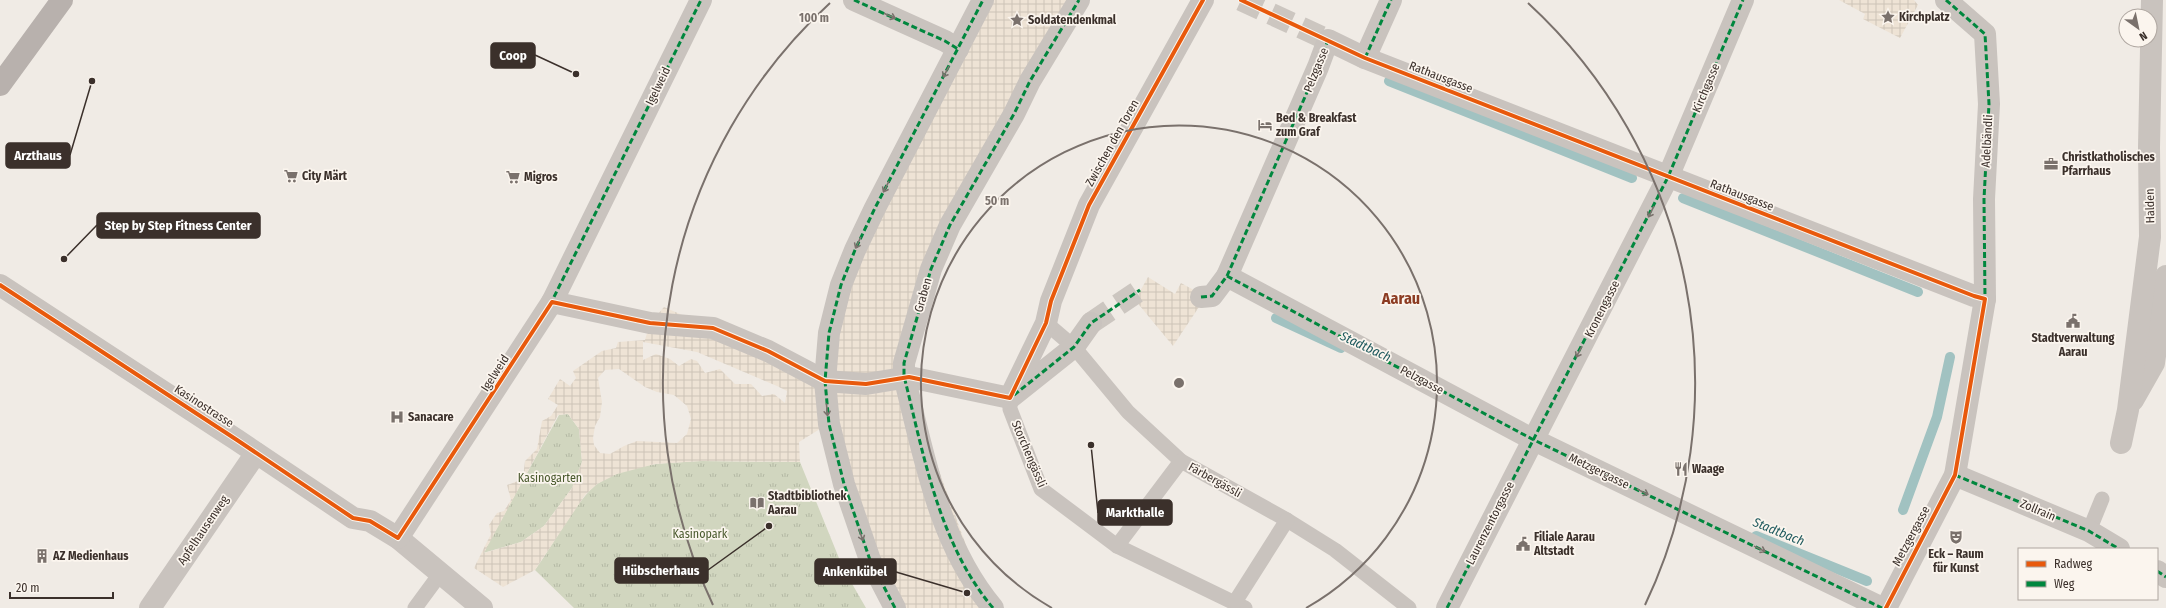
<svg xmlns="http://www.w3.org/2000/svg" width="2166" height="608" font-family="'Fira Sans Condensed',sans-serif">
  <defs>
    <pattern id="grass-tufts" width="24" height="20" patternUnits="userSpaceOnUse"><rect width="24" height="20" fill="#d1d6bf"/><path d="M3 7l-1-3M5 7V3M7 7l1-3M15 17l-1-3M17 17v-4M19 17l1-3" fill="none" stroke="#b4b8a4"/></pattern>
    <pattern id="plaza-grid" width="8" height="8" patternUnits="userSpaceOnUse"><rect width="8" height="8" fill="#eee3d5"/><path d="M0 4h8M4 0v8" fill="none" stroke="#cdc3b7"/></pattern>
  </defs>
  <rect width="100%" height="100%" fill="#f0ebe5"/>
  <g fill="url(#grass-tufts)">
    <path d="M568,414L579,429L582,462L572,488L544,526L521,542L483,553L559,415Z"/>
    <path d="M702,461L800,462L843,568L866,608H574L535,570C552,546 567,518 585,496C611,463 665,463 702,461Z"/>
  </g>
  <g fill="url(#plaza-grid)" fill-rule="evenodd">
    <path d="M989,0H1079L973,186L908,362L938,468L971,559L995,598L1004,608H905L874,558L828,424L799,442L800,462L702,461L655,464L617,474L597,484L585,495L535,570L503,587L474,568L491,534L489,525L497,513L504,511L511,500L507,485L523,479L525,461L537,449L542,421L551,416L558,405L548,399L560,379L570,386L576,378L573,371L602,351L616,348L618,342L645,340L650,323L664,307L744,342L825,381L841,285ZM643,342L697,352L777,386L787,391L785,403L774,394L762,396L751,384H735L720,369L705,373L697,361L691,359L679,366L670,359L656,354L643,360ZM619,369L645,387L657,392L674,395L687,406L691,419L687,434L677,443L637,441L624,446L610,454L600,453L594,445L593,438L595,426L600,417L602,402L598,378L605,370ZM568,414L579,429L582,462L572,488L544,526L521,542L484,553L558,415Z"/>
    <path d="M1839,0H1914L1918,5L1900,38L1863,19L1865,14Z"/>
    <path d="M1148,277L1175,294L1181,283L1201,294V304L1173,346L1135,300Z"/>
  </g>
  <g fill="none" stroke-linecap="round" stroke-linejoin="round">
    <g stroke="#a1c2c1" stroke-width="10">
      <path d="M1389,81L1632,178"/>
      <path d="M1683,198L1918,292"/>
      <path d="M1276,318L1341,348"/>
      <path d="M1903,510L1937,417L1950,357"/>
      <path d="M1756,536L1867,581"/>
    </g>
    <g stroke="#ccc6c0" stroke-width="22" stroke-dasharray="22 11" stroke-linecap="butt">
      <path d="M1241,0L1328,40"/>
      <path d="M1091,323L1140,290"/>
    </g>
    <g stroke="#c9c3be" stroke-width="15">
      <path d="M1046,323L1074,347L1128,412L1181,461L1287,520L1335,550L1409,608"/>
      <path d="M1010,398V409L1041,489L1117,546L1245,608"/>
      <path d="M2089,531L2102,499"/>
      <path d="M1117,546L1181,461"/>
      <path d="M1235,602L1287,520"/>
      <path d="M415,608L440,574"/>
    </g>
    <g stroke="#c9c3be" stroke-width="22">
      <path d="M854,0L945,41L958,49"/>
      <path d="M1946,0L1985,34L1989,104L1984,199L1985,299"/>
      <path d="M1365,58L1391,0"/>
      <path d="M1227,276L1532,439L1882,608"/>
      <path d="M0,285L237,440L353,518L370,521L398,538L482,608"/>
      <path d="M1201,297L1212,296L1227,276L1318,67L1328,40L1365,58L1974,296L1985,299L1955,475L1886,608"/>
      <path d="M552,302L650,323L713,328L768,351L825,381L866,384L909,377L1010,398L1074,347L1091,323"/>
      <path d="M1012,393L1046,323L1051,301L1089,205L1203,0"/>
      <path d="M2133,400L2154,363L2166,276"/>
      <path d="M2121,443L2128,410L2150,237L2149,147L2152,0"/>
      <path d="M1955,475L2089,531L2119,549"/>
      <path d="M398,538L552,302L701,0"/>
      <path d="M2157,571L2166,577"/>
      <path d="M150,608L256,453"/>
      <path d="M895,608L870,560L844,484L829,424L825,381L829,333L841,285L855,250L875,208L983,0"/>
      <path d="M993,608C939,544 924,456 904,376V363L931,269L950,225L1014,114L1030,81L1079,0"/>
      <path d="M1447,608L1668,177L1743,0"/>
    </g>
    <path stroke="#b8b1ad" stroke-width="22" d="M0,85L62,0"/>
    <g stroke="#00873e" stroke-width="3" stroke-dasharray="6 3" stroke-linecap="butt">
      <path d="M854,0L945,41L958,49"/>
      <path d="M1946,0L1985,34L1989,104L1984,199L1985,299"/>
      <path d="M1365,58L1391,0"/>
      <path d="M1227,276L1532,439L1882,608"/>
      <path d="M1201,297L1212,296L1227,276L1318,67L1328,40"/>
      <path d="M550,305L701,0"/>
      <path d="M1014,395L1074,347L1091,323L1140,290"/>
      <path d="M1955,475L2089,531L2119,549"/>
      <path d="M2157,571L2166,577"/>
      <path d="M895,608L870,560L844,484L829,424L825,381L829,333L841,285L855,250L875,208L983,0"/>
      <path d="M993,608C939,544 924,456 904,376V363L931,269L950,225L1014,114L1030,81L1079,0"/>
      <path d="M1447,608L1668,177L1743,0"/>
    </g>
    <defs>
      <g id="cycleway">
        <path d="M1241,0L1365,58L1974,296L1985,299L1955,475L1886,608"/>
        <path d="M0,285L237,440L353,518L370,521L398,538L552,302L650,323L713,328L768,351L825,381L866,384L909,377L1010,398L1046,323L1051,301L1089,205L1203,0"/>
      </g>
    </defs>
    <use href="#cycleway" stroke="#fbf5ee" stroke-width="6"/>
    <use href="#cycleway" stroke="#e8590c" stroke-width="4"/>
  </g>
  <defs><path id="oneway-shaft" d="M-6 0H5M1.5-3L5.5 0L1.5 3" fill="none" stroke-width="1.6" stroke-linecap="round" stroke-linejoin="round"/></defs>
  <g stroke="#7b726d">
    <use href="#oneway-shaft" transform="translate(890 16) rotate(24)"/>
    <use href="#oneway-shaft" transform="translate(946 72) rotate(118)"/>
    <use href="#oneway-shaft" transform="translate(886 187) rotate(117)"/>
    <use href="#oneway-shaft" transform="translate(1651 212) rotate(117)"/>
    <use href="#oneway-shaft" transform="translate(858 243) rotate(115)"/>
    <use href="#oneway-shaft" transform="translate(1579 352) rotate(118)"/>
    <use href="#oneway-shaft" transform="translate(827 410) rotate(85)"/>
    <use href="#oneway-shaft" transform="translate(1643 492) rotate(26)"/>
    <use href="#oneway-shaft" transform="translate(861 535) rotate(71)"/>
    <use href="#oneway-shaft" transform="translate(1760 549) rotate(26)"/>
  </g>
  <g fill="none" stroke="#7a716c" stroke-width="2">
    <path d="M1052 608A258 258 0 1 1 1306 608"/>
    <path d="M713 605A516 516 0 0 1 830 3M1528 3A516 516 0 0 1 1645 605"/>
  </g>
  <defs>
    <symbol id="sight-bare" viewBox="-9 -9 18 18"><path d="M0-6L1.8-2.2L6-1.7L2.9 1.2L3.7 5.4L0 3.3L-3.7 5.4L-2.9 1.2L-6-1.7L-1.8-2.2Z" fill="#7a716c" stroke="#fbf5ee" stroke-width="2.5" paint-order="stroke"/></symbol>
    <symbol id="hotel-bare" viewBox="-9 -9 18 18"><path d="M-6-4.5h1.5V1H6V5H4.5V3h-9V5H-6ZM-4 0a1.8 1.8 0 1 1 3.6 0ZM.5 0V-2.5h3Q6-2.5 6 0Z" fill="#7a716c" stroke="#fbf5ee" stroke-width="2.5" paint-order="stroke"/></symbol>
    <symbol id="office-bare" viewBox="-9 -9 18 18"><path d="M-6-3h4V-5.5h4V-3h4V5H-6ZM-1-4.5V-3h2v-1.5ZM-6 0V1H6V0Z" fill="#7a716c" stroke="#fbf5ee" stroke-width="2.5" paint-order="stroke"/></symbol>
    <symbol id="supermarket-bare" viewBox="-9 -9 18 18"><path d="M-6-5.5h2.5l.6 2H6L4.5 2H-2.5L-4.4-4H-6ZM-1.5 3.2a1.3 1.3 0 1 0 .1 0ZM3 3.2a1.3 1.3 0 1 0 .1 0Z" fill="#7a716c" stroke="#fbf5ee" stroke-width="2.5" paint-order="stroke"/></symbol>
    <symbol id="civic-bare" viewBox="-9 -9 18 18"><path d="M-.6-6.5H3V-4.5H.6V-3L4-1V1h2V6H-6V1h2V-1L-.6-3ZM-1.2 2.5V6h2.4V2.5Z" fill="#7a716c" stroke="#fbf5ee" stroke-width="2.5" paint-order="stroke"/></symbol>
    <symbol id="hospital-bare" viewBox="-9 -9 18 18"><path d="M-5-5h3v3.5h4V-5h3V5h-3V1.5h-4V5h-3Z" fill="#7a716c" stroke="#fbf5ee" stroke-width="2.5" paint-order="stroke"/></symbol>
    <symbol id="restaurant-bare" viewBox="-9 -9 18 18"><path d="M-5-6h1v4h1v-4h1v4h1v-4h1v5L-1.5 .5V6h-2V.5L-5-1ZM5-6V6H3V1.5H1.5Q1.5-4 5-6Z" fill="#7a716c" stroke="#fbf5ee" stroke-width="2.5" paint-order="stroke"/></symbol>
    <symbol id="library-bare" viewBox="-9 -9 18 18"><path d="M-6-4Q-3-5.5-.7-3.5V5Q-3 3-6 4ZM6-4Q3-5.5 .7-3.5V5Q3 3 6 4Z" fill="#7a716c" stroke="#fbf5ee" stroke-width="2.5" paint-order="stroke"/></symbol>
    <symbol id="theatre-bare" viewBox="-9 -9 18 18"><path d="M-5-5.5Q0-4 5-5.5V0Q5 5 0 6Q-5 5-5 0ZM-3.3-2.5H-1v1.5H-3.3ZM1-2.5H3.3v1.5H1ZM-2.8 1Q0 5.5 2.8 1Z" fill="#7a716c" stroke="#fbf5ee" stroke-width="2.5" paint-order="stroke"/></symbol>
    <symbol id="building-bare" viewBox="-9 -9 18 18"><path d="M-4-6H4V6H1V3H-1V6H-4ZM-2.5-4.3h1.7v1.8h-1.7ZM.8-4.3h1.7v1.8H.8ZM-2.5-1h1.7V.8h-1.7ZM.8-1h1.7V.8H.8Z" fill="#7a716c" stroke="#fbf5ee" stroke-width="2.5" paint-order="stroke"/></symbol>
  </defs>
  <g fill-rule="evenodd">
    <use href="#sight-bare" x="1878" y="7" width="20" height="20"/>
    <use href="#sight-bare" x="1007" y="10" width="20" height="20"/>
    <use href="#hotel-bare" x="1255" y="115" width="20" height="20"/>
    <use href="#office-bare" x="2041" y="154" width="20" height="20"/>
    <use href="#supermarket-bare" x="281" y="166" width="20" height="20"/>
    <use href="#supermarket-bare" x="503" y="167" width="20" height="20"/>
    <use href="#civic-bare" x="2063" y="311" width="20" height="20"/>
    <use href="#hospital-bare" x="387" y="407" width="20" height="20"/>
    <use href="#restaurant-bare" x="1671" y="459" width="20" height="20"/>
    <use href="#library-bare" x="747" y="493" width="20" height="20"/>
    <use href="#theatre-bare" x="1946" y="527" width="20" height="20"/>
    <use href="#civic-bare" x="1513" y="534" width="20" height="20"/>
    <use href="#building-bare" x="32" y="546" width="20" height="20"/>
  </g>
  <g text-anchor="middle" stroke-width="3.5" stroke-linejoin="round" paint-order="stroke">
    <g font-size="12" font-weight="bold" fill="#3b302b" stroke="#fbf5ee" text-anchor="start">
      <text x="1899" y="21">Kirchplatz</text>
      <text x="1028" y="24">Soldatendenkmal</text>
      <text x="1276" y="122">Bed &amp; Breakfast<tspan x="1276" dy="14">zum Graf</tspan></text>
      <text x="2062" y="161">Christkatholisches<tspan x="2062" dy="14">Pfarrhaus</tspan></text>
      <text x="302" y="180">City Märt</text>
      <text x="524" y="181">Migros</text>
      <text x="2073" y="342" text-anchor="middle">Stadtverwaltung<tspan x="2073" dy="14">Aarau</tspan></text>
      <text x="408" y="421">Sanacare</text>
      <text x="1692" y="473">Waage</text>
      <text x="768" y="500">Stadtbibliothek<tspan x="768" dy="14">Aarau</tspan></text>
      <text x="1534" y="541">Filiale Aarau<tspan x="1534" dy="14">Altstadt</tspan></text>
      <text x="1956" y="558" text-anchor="middle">Eck – Raum<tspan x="1956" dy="14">für Kunst</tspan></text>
      <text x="53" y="560">AZ Medienhaus</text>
    </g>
    <g font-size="12" fill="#3b302b" stroke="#fbf5ee">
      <text transform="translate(1316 70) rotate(-68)" y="4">Pelzgasse</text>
      <text transform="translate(1441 77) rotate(21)" y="4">Rathausgasse</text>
      <text transform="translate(658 86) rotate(-64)" y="4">Igelweid</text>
      <text transform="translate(1706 88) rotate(-67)" y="4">Kirchgasse</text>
      <text transform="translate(1987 141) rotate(-87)" y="4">Adelbändli</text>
      <text transform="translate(1112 143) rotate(-61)" y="4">Zwischen den Toren</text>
      <text transform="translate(1742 195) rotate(21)" y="4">Rathausgasse</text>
      <text transform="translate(2150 206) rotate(-91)" y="4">Halden</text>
      <text transform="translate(923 295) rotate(-74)" y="4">Graben</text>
      <text transform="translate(1602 309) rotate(-63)" y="4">Kronengasse</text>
      <text transform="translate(495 373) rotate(-57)" y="4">Igelweid</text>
      <text transform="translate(1422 380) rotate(28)" y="4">Pelzgasse</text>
      <text transform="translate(204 406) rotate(33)" y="4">Kasinostrasse</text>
      <text transform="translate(1029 454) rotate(67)" y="4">Storchengässli</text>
      <text transform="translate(1599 471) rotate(26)" y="4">Metzgergasse</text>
      <text transform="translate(1215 480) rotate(29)" y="4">Färbergässli</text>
      <text transform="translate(2038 510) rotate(23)" y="4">Zollrain</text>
      <text transform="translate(1490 523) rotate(-63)" y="4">Laurenzentorgasse</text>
      <text transform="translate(203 530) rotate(-56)" y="4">Apfelhausenweg</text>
      <text transform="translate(1911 536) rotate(-62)" y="4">Metzgergasse</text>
    </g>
    <g font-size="12" fill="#4a5a2e" stroke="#fbf5ee">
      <text x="550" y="482">Kasinogarten</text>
      <text x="700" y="538">Kasinopark</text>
    </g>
    <g font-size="13" font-style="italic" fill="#1f5a5e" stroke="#fbf5ee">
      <text transform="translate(1366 346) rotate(25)" y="5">Stadtbach</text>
      <text transform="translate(1779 531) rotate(22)" y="5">Stadtbach</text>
    </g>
    <g font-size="16" font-weight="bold" fill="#8c3b22" stroke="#fbf5ee">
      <text x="1401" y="304">Aarau</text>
    </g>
  </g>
  <circle cx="1179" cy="383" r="6" fill="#7a716c" stroke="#fbf5ee" stroke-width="2"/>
  <g font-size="12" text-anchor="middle" font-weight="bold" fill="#7a716c" stroke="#fbf5ee" stroke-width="3.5" stroke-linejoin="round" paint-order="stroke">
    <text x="814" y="22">100 m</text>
    <text x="997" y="205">50 m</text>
  </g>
  <path fill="none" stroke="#3b302b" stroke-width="1.5" d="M576 74L535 55M92 81L70 155M64 259L97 225M1091 445L1098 513M769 526L708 570M967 593L896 572"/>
  <g fill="#3b302b" stroke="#fbf5ee" stroke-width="1.5">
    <circle cx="576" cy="74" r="4"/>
    <circle cx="92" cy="81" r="4"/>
    <circle cx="64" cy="259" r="4"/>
    <circle cx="1091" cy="445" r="4"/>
    <circle cx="769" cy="526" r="4"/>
    <circle cx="967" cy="593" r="4"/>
  </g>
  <g fill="#3b302b" stroke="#3b302b" stroke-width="1.5">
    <rect x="491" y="43" width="44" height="25" rx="4"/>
    <rect x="6" y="143" width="64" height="25" rx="4"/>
    <rect x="97" y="213" width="163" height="25" rx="4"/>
    <rect x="1098" y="500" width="74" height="25" rx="4"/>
    <rect x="615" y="558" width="93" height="25" rx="4"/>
    <rect x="815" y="559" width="81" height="25" rx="4"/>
  </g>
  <g font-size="13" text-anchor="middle" font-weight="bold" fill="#fff">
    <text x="513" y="60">Coop</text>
    <text x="38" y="160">Arzthaus</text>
    <text x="178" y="230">Step by Step Fitness Center</text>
    <text x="1135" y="517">Markthalle</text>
    <text x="661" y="575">Hübscherhaus</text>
    <text x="855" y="576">Ankenkübel</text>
  </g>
  <rect x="2018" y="548" width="140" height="52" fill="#fbf5ee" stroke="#aea6a0"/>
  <rect x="2026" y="561" width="20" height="6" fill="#e8590c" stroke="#aea6a0"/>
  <text x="2054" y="568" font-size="12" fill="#3b302b">Radweg</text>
  <rect x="2026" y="581" width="20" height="6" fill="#00873e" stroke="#aea6a0"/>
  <text x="2054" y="588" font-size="12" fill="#3b302b">Weg</text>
  <g transform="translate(2138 28) rotate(147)"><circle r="19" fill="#fbf5ee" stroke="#aea6a0"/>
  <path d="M0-3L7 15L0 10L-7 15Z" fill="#7a716c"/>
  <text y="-6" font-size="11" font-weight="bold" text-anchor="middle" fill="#3b302b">N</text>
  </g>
  <path d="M10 592v6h103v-6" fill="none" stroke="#3b302b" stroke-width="2"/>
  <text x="16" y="592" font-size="12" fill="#3b302b" stroke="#fbf5ee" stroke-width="3" paint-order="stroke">20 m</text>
</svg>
